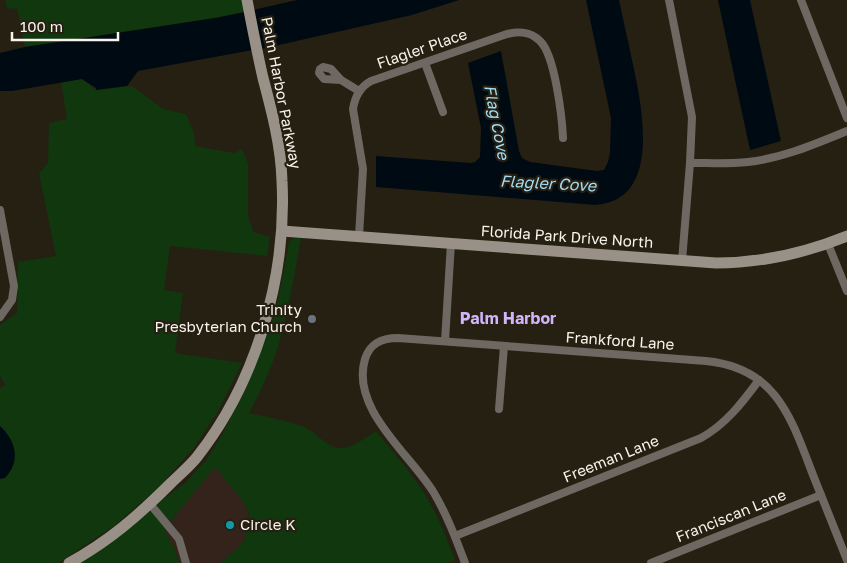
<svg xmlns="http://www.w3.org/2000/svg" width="847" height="563" font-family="'Golos Text',sans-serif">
  <rect width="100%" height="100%" fill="#262013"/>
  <path fill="#34231b" d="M215,466L245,504L249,515L245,537L240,546L220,563H179L174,547L164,532L171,521Z"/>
  <g fill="#10370d">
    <path d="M5,0H242L245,12L215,18L25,47L17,8L7,9Z"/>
    <path d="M82,79L96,90L127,86L133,87L163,109L186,114L194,133L195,146L234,153L242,149L248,163V215L252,228L254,232L270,237L267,256L170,246L164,290L183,293L175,353L242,363L217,413L193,449L158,488L114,526L58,563H0V388L5,385L0,376V325L17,313L18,262L56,256L39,173L48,163L49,123L67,119L61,82Z"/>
    <path d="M301,237C295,272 289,308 279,343C272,367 261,391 249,413C266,417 286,420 302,426C312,430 319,438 328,444C345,455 362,440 376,431C393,452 412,473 426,496C438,516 447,538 455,560L447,563H220L240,546L245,537L249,515L245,504L215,467L171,521L165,532L174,547L179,563H76L136,522L166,497L184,484L207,459L223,433L235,409L273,318L280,290L289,243L294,238Z"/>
  </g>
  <g fill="#000a12">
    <path d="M297,0H459L412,15L261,49L253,10Z"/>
    <path d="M586,0H619C623,20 628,40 632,60C641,102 664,201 595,205L376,187V156L471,163L475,162L480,157L481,128L468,63L501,51L519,151L522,158L530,162L597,171L604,170L608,162L610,152L611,118Z"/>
    <path d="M718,0H750L781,141L750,150Z"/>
    <path d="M245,12L253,50L138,71L127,86L96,90V88L82,79L12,91H0V53L25,47L215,18Z"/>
    <path d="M0,426C16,441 21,461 5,478L0,479Z"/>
  </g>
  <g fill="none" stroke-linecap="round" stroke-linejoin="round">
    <g stroke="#6d6862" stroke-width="8">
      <path d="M669,0L692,117L690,163L682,261"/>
      <path d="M801,0L847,118"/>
      <path d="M425,63L443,112"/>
      <path d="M341,80L324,79L319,73L320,69L323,67L331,69L341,80L359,91"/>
      <path d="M690,163C709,163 729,164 748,162C783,158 815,144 847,131"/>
      <path d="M0,210L14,286L12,300L0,317"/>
      <path d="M359,236L363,169L353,109C355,96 360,87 371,81L504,35C516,31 530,31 540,41C555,55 562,117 563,138"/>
      <path d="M828,244L847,291"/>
      <path d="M445,341L451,243"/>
      <path d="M499,409L504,346"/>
      <path d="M150,504L179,539L186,563"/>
      <path d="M455,536L701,438C726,424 742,403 759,380"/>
      <path d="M465,563C456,539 447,515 434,493C411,455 350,409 365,359C370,343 382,338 398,338L706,361C777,368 791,418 813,475C824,503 836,532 847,560"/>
      <path d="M651,563L821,495"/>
    </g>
    <g stroke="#999188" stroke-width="11">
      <path d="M282,231L716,263C761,263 805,253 847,236"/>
      <path d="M69,563C108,542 139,515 170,484C179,475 189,467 197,457C256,382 287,277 282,181C281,146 272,112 263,78C257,52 252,26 247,0"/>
    </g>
  </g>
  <circle fill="#6b7280" stroke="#262013" stroke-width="2" cx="312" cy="319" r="5"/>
  <circle fill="#0f9aa8" stroke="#262013" stroke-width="2" cx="230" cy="525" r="5"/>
  <g text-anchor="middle" stroke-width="4.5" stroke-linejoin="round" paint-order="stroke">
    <g font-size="15" fill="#f8f4eb" stroke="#262013">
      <text transform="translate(422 49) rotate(-19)" y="5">Flagler Place</text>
      <text transform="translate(281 93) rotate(79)" y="5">Palm Harbor Parkway</text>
      <text transform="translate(567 237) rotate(4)" y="5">Florida Park Drive North</text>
      <text transform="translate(620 341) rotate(4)" y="5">Frankford Lane</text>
      <text transform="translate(611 459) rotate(-22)" y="5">Freeman Lane</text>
      <text transform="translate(731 516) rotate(-22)" y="5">Franciscan Lane</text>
    </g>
    <g font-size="15" fill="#f8f4eb" stroke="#262013" text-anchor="end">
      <text x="302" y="315">Trinity<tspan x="302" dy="17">Presbyterian Church</tspan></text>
      <text x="240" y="530" text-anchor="start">Circle K</text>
    </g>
    <g font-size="16" font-style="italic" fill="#a1dbf5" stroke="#262013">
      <text transform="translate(497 122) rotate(79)" y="6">Flag Cove</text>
      <text transform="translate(548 183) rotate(3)" y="6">Flagler Cove</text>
    </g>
    <g font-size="16" font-weight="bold" fill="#d2b4f9" stroke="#262013">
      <text x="508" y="324">Palm Harbor</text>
    </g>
  </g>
  <path d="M12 32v8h106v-8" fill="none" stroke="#f8f4eb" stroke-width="2.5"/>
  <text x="20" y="32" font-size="15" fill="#f8f4eb" stroke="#262013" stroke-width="4" paint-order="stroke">100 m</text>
</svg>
